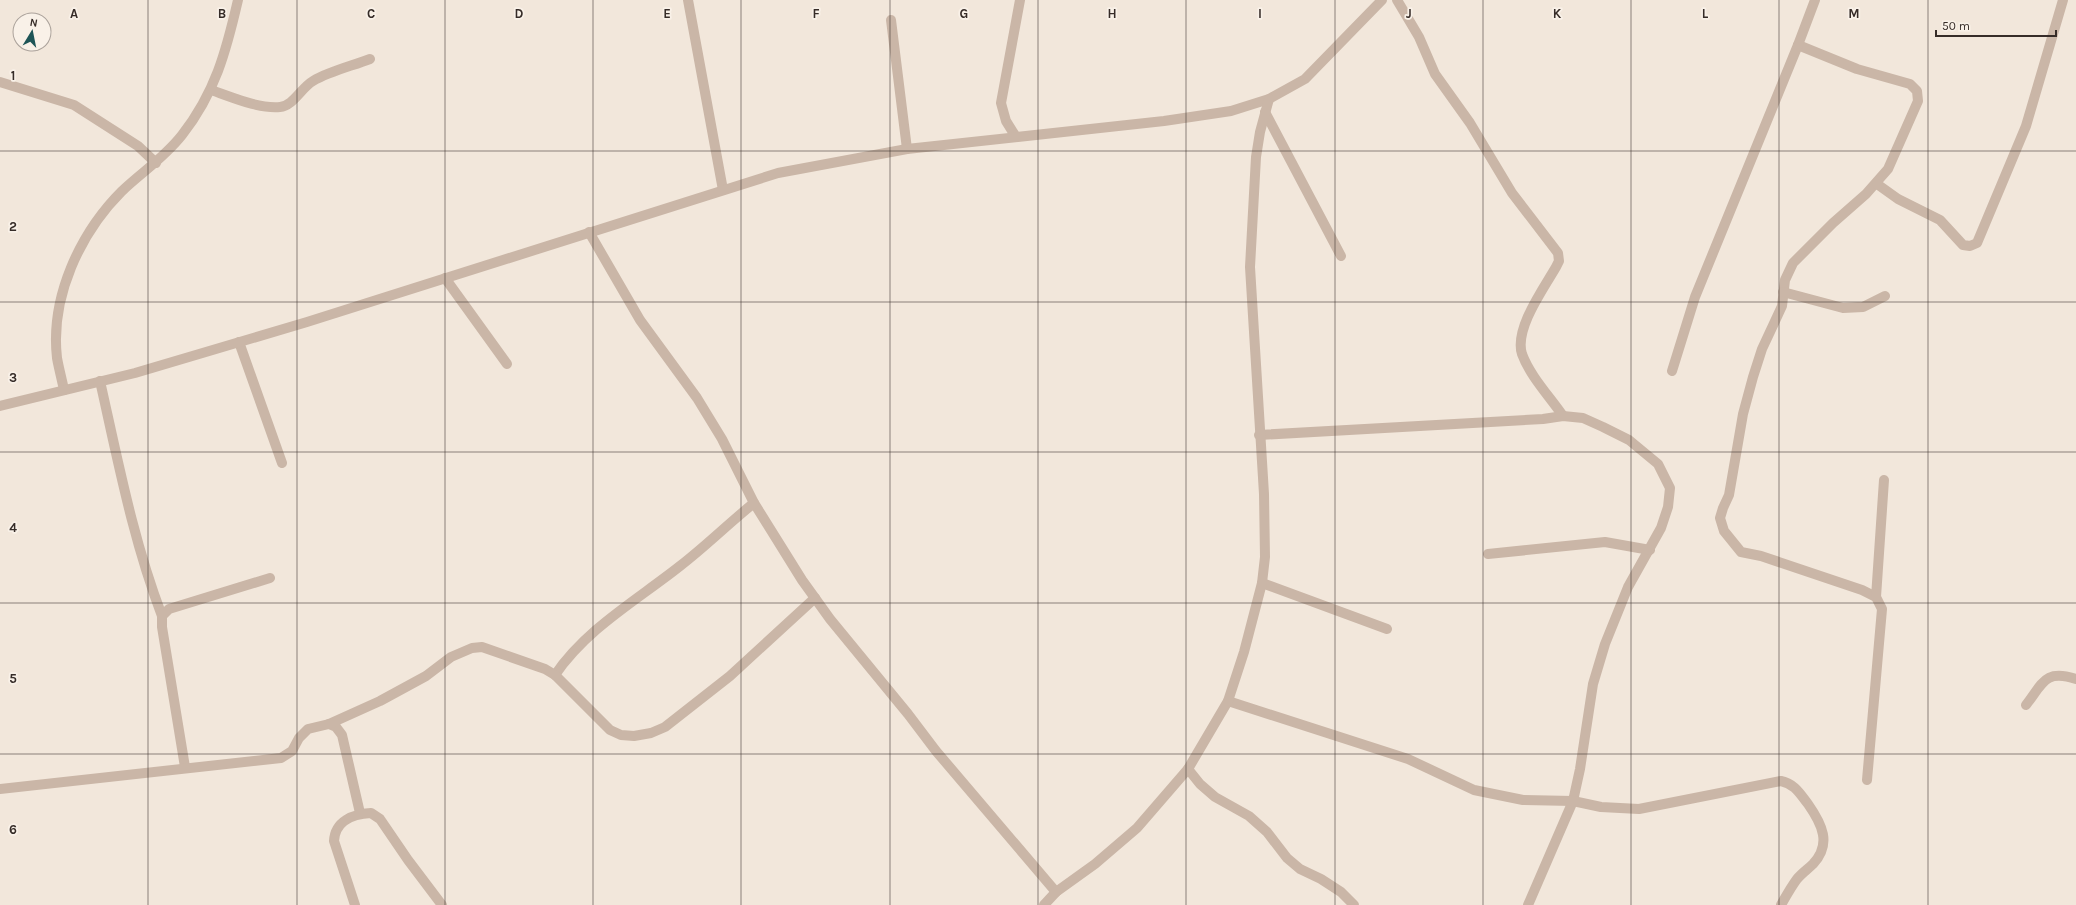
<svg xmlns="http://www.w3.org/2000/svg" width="2076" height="905" font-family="Karla,sans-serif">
  <rect width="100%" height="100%" fill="#f2e7db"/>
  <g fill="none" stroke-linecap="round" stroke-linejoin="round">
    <g stroke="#cab6a7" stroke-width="10">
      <path d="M688,0L723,190"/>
      <path d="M1397,0L1419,37L1435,74L1470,123L1512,193L1558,253L1559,261L1556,267C1544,288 1514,329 1522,354C1530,376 1550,397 1563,416"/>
      <path d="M891,20L907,149"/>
      <path d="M1798,45L1857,69L1910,84L1917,91L1918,101L1888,169L1866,194L1833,223L1793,263L1785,280L1782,306L1762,349L1753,377L1743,414L1729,495L1723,508L1720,518L1724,531L1741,552L1761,556L1862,590L1876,597L1882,609L1867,780"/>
      <path d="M0,82L74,105L138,146L156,163"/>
      <path d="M211,90C232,97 258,109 280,107C293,106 301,88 313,81C330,71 352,66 370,59"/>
      <path d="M1265,112L1341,256"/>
      <path d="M1016,137L1006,121L1001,103L1020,0"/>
      <path d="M1877,184L1898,199L1940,220L1963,245L1970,246L1977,243L2026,126L2063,0"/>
      <path d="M589,232L640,320L697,398L722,439L754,503L802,580L830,619L908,714L936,751L1056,892"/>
      <path d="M445,278L507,364"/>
      <path d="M1783,292L1843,308L1863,307L1885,296"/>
      <path d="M239,342L282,463"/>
      <path d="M1672,371L1695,297L1798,45L1815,0"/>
      <path d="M100,381C118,461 133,540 162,616"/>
      <path d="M64,390C62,380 59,369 57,358C50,297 80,233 122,191C142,172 164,158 182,135C215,93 226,52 238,0"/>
      <path d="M0,406L135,373L307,322L778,173L907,149L1164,121L1231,111L1269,99L1305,79L1382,0"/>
      <path d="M1259,435L1543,419L1563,416L1583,418L1603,427L1629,440L1658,464L1670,488L1668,507L1661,528L1628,587L1605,644L1593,684L1580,769L1573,801L1528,905"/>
      <path d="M1488,554L1605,542L1650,550"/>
      <path d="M1262,583L1387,629"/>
      <path d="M1876,597L1884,480"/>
      <path d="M555,675C586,629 637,600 680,566C706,546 729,523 754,503"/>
      <path d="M1228,701L1408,759L1474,790L1523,800L1573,801L1601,807L1639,809L1781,781C1795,784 1800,794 1808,804C1822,824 1832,844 1813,864C1808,869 1802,873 1797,879C1791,887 1786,896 1781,905"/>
      <path d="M2026,705C2043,683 2045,669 2076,679"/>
      <path d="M329,724L336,727L342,735L360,813"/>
      <path d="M185,767L162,627V616L169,609L270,578"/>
      <path d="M1188,769L1200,784L1215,797L1249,816L1267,832L1287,858L1300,869L1321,879L1341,892L1354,905"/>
      <path d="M0,789L281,758L292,751L299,738L308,729L329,724L380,701L426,676L451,657L472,648L482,647L545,669L555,675L610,730L621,735L634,736L651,733L665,727L730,676L815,598"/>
      <path d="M355,905L334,841C335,821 353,814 371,813L380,819L408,860L442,905"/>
      <path d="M1044,905L1056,892L1095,864L1137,828L1188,769L1228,701L1244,652L1262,583L1265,557L1264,494L1250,267L1256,157L1260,132L1269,99"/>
    </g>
  </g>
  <path fill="none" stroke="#362c28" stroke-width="1" stroke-opacity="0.55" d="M148,0V905M297,0V905M445,0V905M593,0V905M741,0V905M890,0V905M1038,0V905M1186,0V905M1335,0V905M1483,0V905M1631,0V905M1779,0V905M1928,0V905M0,151H2076M0,302H2076M0,452H2076M0,603H2076M0,754H2076"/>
  <g font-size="13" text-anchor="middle" font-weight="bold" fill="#362c28" stroke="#f9f1e8" stroke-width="3.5" stroke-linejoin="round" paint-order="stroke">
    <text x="74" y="18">A</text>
    <text x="222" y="18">B</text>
    <text x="371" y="18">C</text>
    <text x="519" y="18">D</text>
    <text x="667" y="18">E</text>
    <text x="816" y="18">F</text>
    <text x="964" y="18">G</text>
    <text x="1112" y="18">H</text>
    <text x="1260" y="18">I</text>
    <text x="1409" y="18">J</text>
    <text x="1557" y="18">K</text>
    <text x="1705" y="18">L</text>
    <text x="1854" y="18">M</text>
    <text x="13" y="80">1</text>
    <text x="13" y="231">2</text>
    <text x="13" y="382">3</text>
    <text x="13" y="532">4</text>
    <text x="13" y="683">5</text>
    <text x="13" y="834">6</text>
  </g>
  <g transform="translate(32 32) rotate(10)"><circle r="19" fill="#f9f1e8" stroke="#aba29b"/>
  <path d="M0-3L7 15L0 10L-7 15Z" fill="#1e5557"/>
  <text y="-6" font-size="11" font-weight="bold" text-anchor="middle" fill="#362c28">N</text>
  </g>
  <path d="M1936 30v6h120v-6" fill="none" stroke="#362c28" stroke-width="2"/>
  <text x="1942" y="30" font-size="12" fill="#362c28" stroke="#f9f1e8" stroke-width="3" paint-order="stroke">50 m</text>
</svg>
